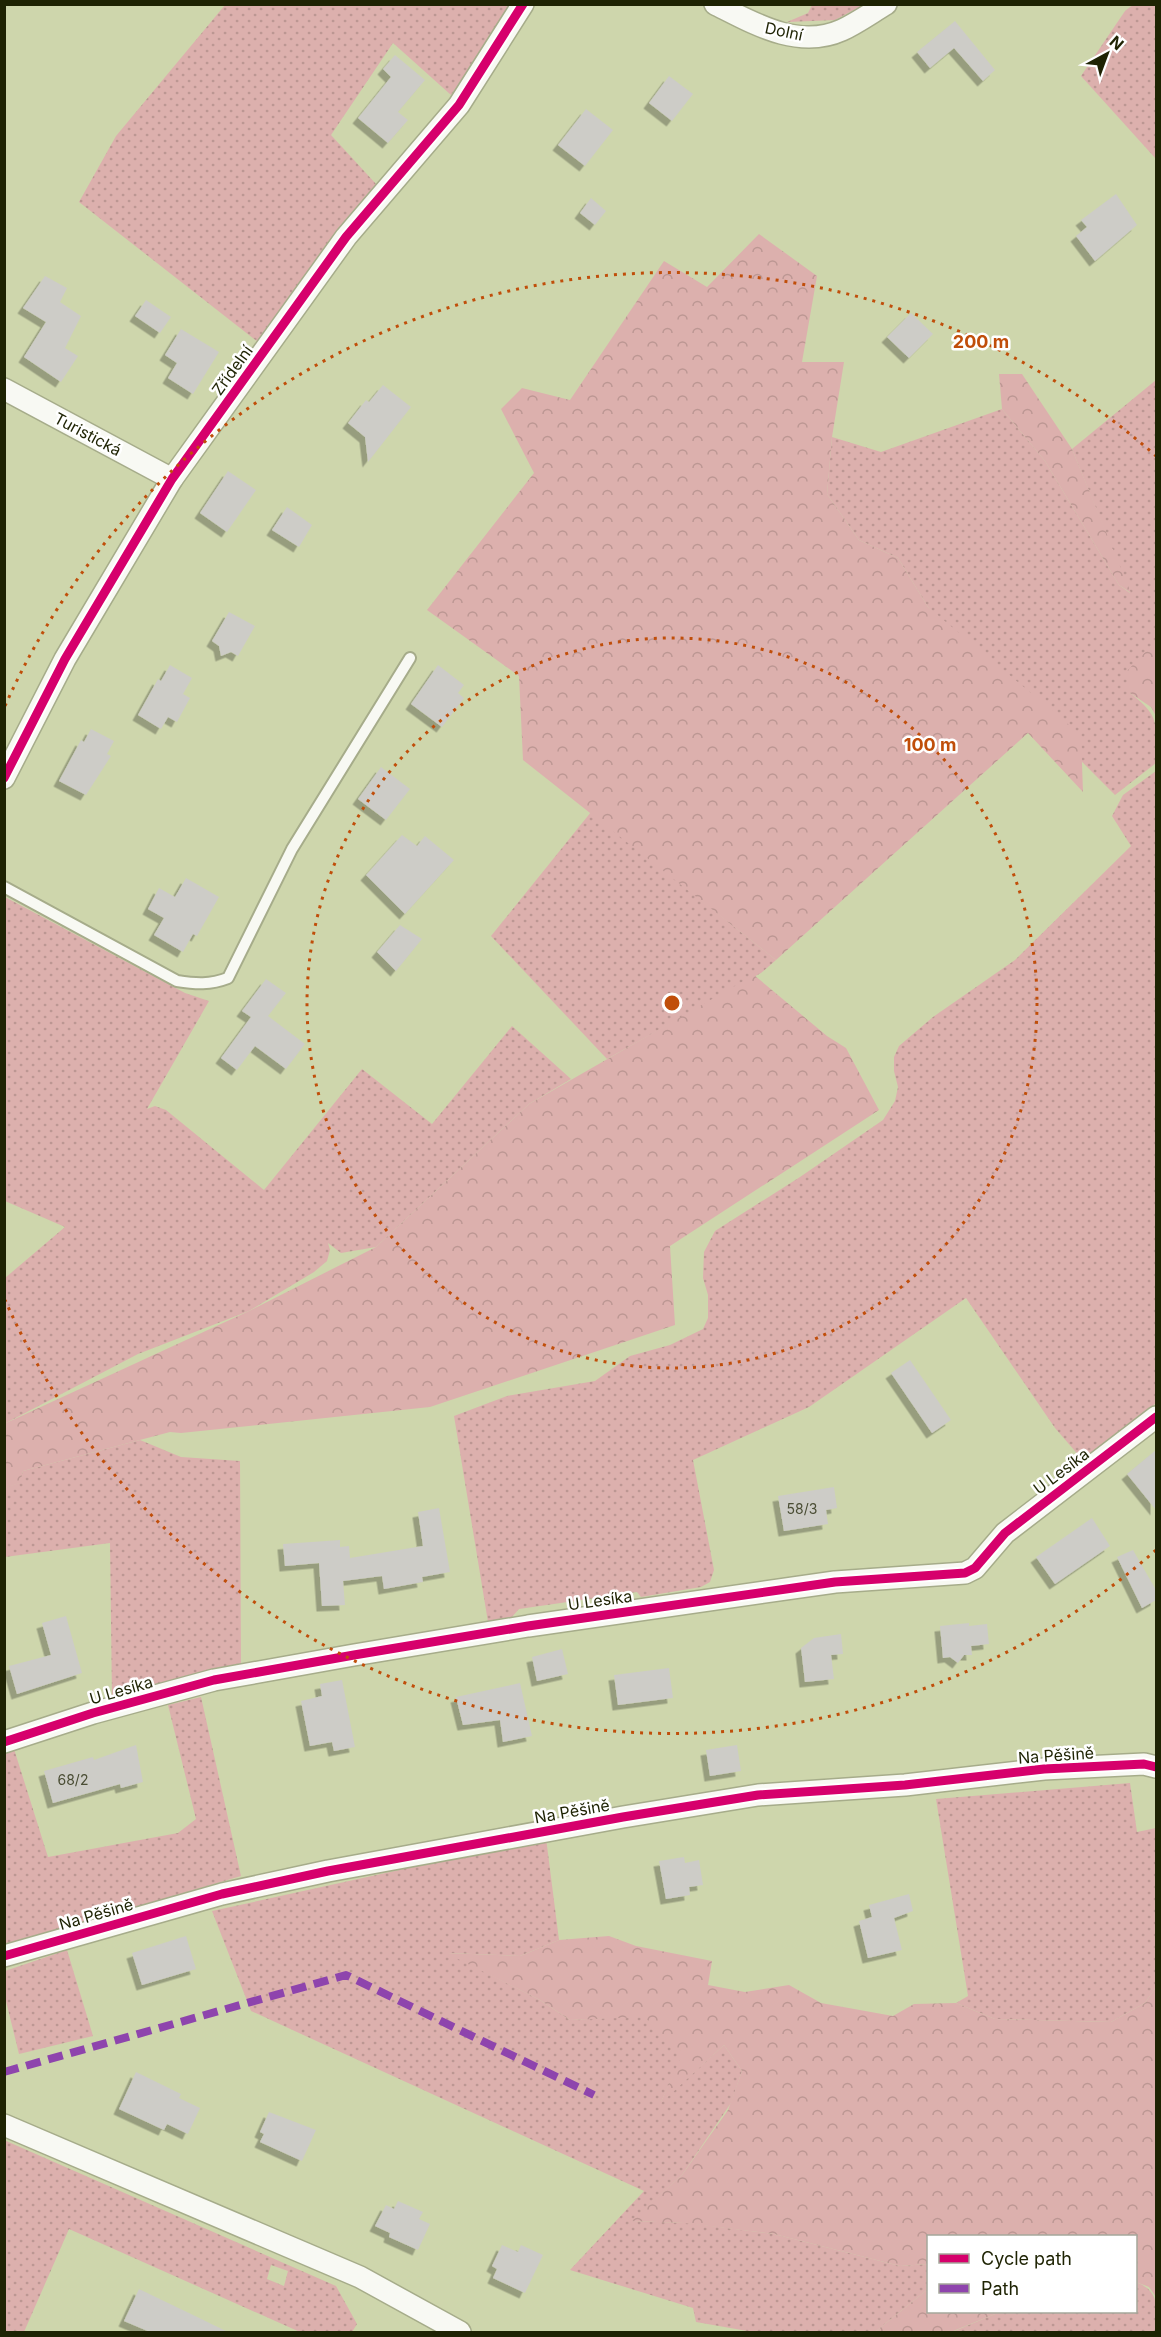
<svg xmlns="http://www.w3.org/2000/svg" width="1161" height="2337" font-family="Inter,sans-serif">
  <defs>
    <pattern id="grass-dots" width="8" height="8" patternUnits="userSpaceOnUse" patternTransform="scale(1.5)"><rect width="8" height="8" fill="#dcb0ad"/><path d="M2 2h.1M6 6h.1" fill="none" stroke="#bc9793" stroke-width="1.8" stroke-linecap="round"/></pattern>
    <pattern id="forest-crowns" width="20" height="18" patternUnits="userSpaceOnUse" patternTransform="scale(1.5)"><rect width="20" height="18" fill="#dcb0ad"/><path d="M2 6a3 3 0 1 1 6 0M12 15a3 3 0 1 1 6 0" fill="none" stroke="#bc9793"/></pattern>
    <filter id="shadow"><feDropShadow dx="-5.5" dy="5.5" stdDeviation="0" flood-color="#0004"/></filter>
  </defs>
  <rect width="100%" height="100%" fill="#ced6ac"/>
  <g fill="url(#grass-dots)" fill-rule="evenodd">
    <path d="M1134,4L1156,5V159L1081,76L1125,11Z"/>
    <path d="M225,5H514L451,95L393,43L331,135L376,184L258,342L79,202L116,136Z"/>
    <path d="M812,5L813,4L863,5L835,20L787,22L808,13Z"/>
    <path d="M1156,380V649L1151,646L1130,693C1161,717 1156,723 1156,763L1115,795L928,607L898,558L859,540L827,494L832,437L881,452L1002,409L1045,461L1119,585L1130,593L1072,449Z"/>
    <path d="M1156,771V1403L1102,1449L1081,1458L1055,1428L966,1298L809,1407L693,1460L714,1570L710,1582L701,1587L641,1597L637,1592L519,1609L511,1618L488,1622L454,1416L507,1396L595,1381L630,1356L670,1345L703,1329L708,1318V1295L703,1278L704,1252L715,1231L800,1177L883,1120L895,1101L898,1087L894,1071V1057L899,1046L933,1017L1015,960L1131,846L1112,816L1123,795Z"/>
    <path d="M591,812L776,960L761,973L607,1059L491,936Z"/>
    <path d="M5,897L185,993L209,1001L147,1109L155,1106L166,1110L264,1190L362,1069L432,1124L512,1026L571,1079L529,1104L376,1247L341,1253L328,1243L330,1250L327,1261L314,1272L249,1311L138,1354L6,1423L5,1428V1278L65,1227L5,1201Z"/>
    <path d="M140,1440L181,1457L240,1461L241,1666L112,1697L110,1543L5,1557L4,1488L19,1483L23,1471Z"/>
    <path d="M201,1697L241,1876L5,1946V1753L14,1749L48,1857L178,1833L196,1819L168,1705Z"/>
    <path d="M1130,1783L1137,1832L1156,1828V1987L1145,2003L1111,2022L995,2019L956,2003L968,1996L936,1799Z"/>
    <path d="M546,1838L559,1940L520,1956L448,1953L540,2000L570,2020L644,2016L684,2053L661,2102L724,2045L742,2071L731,2103L682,2175L632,2221L688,2223L774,2234L900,2266L928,2264V2289L875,2332H753L696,2322L693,2308L570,2270L644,2191L251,2011L212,1911Z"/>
    <path d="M67,1950L93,2036L19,2054L5,1997V1971Z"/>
    <path d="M4,2140L336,2286L357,2324L352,2332H300L69,2229L24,2332H5ZM271,2265L288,2271L284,2286L267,2279Z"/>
    <path d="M1136,2282C1161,2292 1156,2307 1156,2332H952L1000,2312H1136Z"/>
  </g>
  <g fill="url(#forest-crowns)">
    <path d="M759,234L817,276L802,362H844L832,437L827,494L859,540L898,558L928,607L1081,735L1083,792L1028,733L776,960L523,760L519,676L427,610L534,473L501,409L522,388L570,400L664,261L707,287Z"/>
    <path d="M999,374H1022L1072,449L1131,593L1119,585L1045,461L1002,409Z"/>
    <path d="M1152,645L1156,649V716L1151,707L1130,693L1126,672Z"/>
    <path d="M754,975L827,1036L846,1048L879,1110L670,1246L675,1325L430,1407L181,1433L170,1432L23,1471L20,1483L5,1488L6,1423L249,1311L376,1247L529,1104Z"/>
    <path d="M609,1936L636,1946L712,1961L708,1985L745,1992L789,1985L821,2003L893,2016L914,2004L956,2003L995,2019L1111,2022L1145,2003L1156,1987V2297L1149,2287L1136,2282V2236H928V2264L900,2266L774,2234L684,2223L631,2221L682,2175L728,2110L742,2071L724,2045L660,2104L683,2053L644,2017L570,2020L540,2000L446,1953L520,1956L559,1940Z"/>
    <path d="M928,2289V2312H1000L951,2332H875Z"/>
  </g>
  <g fill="#cdccc7" filter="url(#shadow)">
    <path d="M955,21L995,70L983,81L954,48L930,68L917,52Z"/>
    <path d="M395,55L425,80L398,112L408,120L388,143L358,118L391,77L383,69Z"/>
    <path d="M669,76L693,94L672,121L649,103Z"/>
    <path d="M586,109L613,130L585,166L558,145Z"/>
    <path d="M1116,194L1137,225L1095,261L1076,236L1087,227L1081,220Z"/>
    <path d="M591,198L606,211L595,225L580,213Z"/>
    <path d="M45,276L67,288L60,302L81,316L65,348L78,356L61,382L24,357L46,322L23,308Z"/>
    <path d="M146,300L171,317L160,333L135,316Z"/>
    <path d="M911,313L933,334L909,358L887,337Z"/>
    <path d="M181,329L219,352L193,394L168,378L177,363L165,355Z"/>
    <path d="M383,385L411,407L368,462L365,437L348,423L366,400L369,402Z"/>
    <path d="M228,471L256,490L227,532L200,513Z"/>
    <path d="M287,507L312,525L299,547L272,530Z"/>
    <path d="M229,612L255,626L238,656L231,652L221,656L219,646L212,641Z"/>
    <path d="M170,665L192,678L183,694L190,698L177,722L168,717L161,729L138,715L158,679L161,681Z"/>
    <path d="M438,665L464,685L458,693L464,698L442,727L411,704Z"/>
    <path d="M91,729L114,741L107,754L111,756L86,795L59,781L81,740L84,742Z"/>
    <path d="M381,767L410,789L386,820L358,799Z"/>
    <path d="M402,835L417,846L425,836L454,860L405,914L366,875Z"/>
    <path d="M186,878L219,897L197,936L193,934L183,952L154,935L164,918L148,909L159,888L175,897Z"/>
    <path d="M400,925L422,939L396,971L377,952Z"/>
    <path d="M266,979L286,993L268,1016L305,1044L286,1069L255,1046L237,1070L221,1058L251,1017L242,1011Z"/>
    <path d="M910,1360L951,1420L932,1433L891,1373Z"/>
    <path d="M1156,1450V1510L1127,1474Z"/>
    <path d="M834,1487L837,1508L826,1510L828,1524L784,1531L778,1496Z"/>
    <path d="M439,1508L450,1572L422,1577L423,1582L384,1589L382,1576L343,1581L345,1605L322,1606L319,1563L285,1566L283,1544L340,1540V1547L349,1546L350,1558L423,1546L418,1512Z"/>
    <path d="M1092,1518L1110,1546L1055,1584L1036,1557Z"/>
    <path d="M1133,1550L1156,1590V1600L1142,1608L1117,1557Z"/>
    <path d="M66,1616L82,1673L17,1694L9,1666L51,1655L42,1623Z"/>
    <path d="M969,1623V1626L987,1624L989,1644L971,1646L972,1655H964L958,1663L950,1657L943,1658L940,1626Z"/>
    <path d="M841,1634L843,1654L831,1655L834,1679L805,1682L801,1648L814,1638Z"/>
    <path d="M562,1649L568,1674L537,1681L532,1657Z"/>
    <path d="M669,1668L673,1698L618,1705L614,1675Z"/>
    <path d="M342,1680L355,1747L334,1751L332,1742L310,1746L301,1701L322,1696L320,1684Z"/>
    <path d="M520,1683L532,1736L503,1742L500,1720L463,1725L456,1697Z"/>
    <path d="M136,1745L143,1782L121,1788L120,1784L53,1803L44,1771L93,1757L94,1760Z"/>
    <path d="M737,1745L741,1771L710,1776L706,1750Z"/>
    <path d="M684,1857L685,1863L699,1860L703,1885L689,1887L690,1895L666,1899L659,1861Z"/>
    <path d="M909,1894L913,1911L894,1918L902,1950L868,1958L859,1921L872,1917L869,1905Z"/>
    <path d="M186,1936L196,1969L142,1985L132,1953Z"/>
    <path d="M136,2072L181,2094L179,2098L200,2108L188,2134L167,2124L164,2130L119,2109Z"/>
    <path d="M269,2112L316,2130L302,2161L260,2142L264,2134L260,2132Z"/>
    <path d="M398,2201L423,2212L419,2219L430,2224L418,2250L389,2237L390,2233L375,2226L386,2205L394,2209Z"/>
    <path d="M502,2245L518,2252L521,2245L543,2255L525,2293L493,2278L497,2269L492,2266Z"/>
    <path d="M139,2289L193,2315L228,2332H150L124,2321Z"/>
  </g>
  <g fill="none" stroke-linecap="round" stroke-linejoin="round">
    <defs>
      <path id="service" d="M4,887L177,981C196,984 210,985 228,978L292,849L410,658"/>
      <g id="minor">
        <path d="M715,4C753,23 798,50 842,30C857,23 871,13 886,4"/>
        <path d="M4,389L172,479"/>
        <path d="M4,778L65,659L172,479L346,237L459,105L523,4"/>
        <path d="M4,1742L93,1713L214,1680L354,1655L528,1626L835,1582L965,1573L975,1568L1005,1533L1156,1417"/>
        <path d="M4,1956L222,1894L328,1871L623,1817L758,1795L905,1785L1044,1769L1144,1764L1156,1767"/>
        <path d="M4,2125L360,2277L460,2332"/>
      </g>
    </defs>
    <use href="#service" stroke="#a6ac8a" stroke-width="14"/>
    <use href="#minor" stroke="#a6ac8a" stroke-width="24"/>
    <use href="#service" stroke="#f8f9f3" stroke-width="10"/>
    <use href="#minor" stroke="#f8f9f3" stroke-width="21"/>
    <path stroke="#8e44ad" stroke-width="8" stroke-dasharray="15 8" stroke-linecap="butt" d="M4,2072L346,1975L594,2095"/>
    <defs>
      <g id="cycleway">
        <path d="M4,778L65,659L172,479L346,237L459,105L523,4"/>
        <path d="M4,1742L93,1713L214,1680L354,1655L528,1626L835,1582L965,1573L975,1568L1005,1533L1156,1417"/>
        <path d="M4,1956L222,1894L328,1871L623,1817L758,1795L905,1785L1044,1769L1144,1764L1156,1767"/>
      </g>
    </defs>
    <use href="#cycleway" stroke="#fff" stroke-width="13"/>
    <use href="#cycleway" stroke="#d6006c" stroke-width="9"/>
  </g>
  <g fill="none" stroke="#c04e0a" stroke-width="3" stroke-dasharray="3 6">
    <circle cx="672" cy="1003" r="365"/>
    <path d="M1156 1550A730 730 0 0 1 5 1300M5 706A730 730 0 0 1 1156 456"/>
  </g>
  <g text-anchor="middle" stroke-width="5" stroke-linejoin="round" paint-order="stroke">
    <g font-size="14" fill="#4a4d34">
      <text x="802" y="1514">58/3</text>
      <text x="73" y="1785">68/2</text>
    </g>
    <g font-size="16" fill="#1e2303" stroke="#fff">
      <text transform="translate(784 31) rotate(12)" y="6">Dolní</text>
      <text transform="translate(232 370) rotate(-54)" y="6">Zřídelní</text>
      <text transform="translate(88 434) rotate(28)" y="6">Turistická</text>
      <text transform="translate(1061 1471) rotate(-37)" y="6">U Lesíka</text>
      <text transform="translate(600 1600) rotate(-8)" y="6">U Lesíka</text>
      <text transform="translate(121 1690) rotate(-16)" y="6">U Lesíka</text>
      <text transform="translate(1056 1755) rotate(-4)" y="6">Na Pěšině</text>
      <text transform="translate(572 1811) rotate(-10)" y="6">Na Pěšině</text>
      <text transform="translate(96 1914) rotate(-16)" y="6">Na Pěšině</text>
    </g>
  </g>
  <circle cx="672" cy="1003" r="9" fill="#c04e0a" stroke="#fff" stroke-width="3"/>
  <g font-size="18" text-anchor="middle" font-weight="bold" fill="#c04e0a" stroke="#fff" stroke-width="5" stroke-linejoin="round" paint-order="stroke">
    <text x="981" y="348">200 m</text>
    <text x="930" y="751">100 m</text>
  </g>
  <rect width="1161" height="2337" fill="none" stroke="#1e2303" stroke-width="12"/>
  <rect x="927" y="2235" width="210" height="78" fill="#ffffff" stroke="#a5a79a" stroke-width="1.5"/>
  <rect x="939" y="2254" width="30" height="9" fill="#d6006c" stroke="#a5a79a" stroke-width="1.5"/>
  <text x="981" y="2265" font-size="18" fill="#1e2303">Cycle path</text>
  <rect x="939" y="2284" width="30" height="9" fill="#8e44ad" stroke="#a5a79a" stroke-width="1.5"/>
  <text x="981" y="2295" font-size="18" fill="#1e2303">Path</text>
  <g transform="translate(1107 54) rotate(41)" stroke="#ffffff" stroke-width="4.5" paint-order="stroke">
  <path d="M0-4.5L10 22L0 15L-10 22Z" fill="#1e2303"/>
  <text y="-9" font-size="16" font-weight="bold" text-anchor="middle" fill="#1e2303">N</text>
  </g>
</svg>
